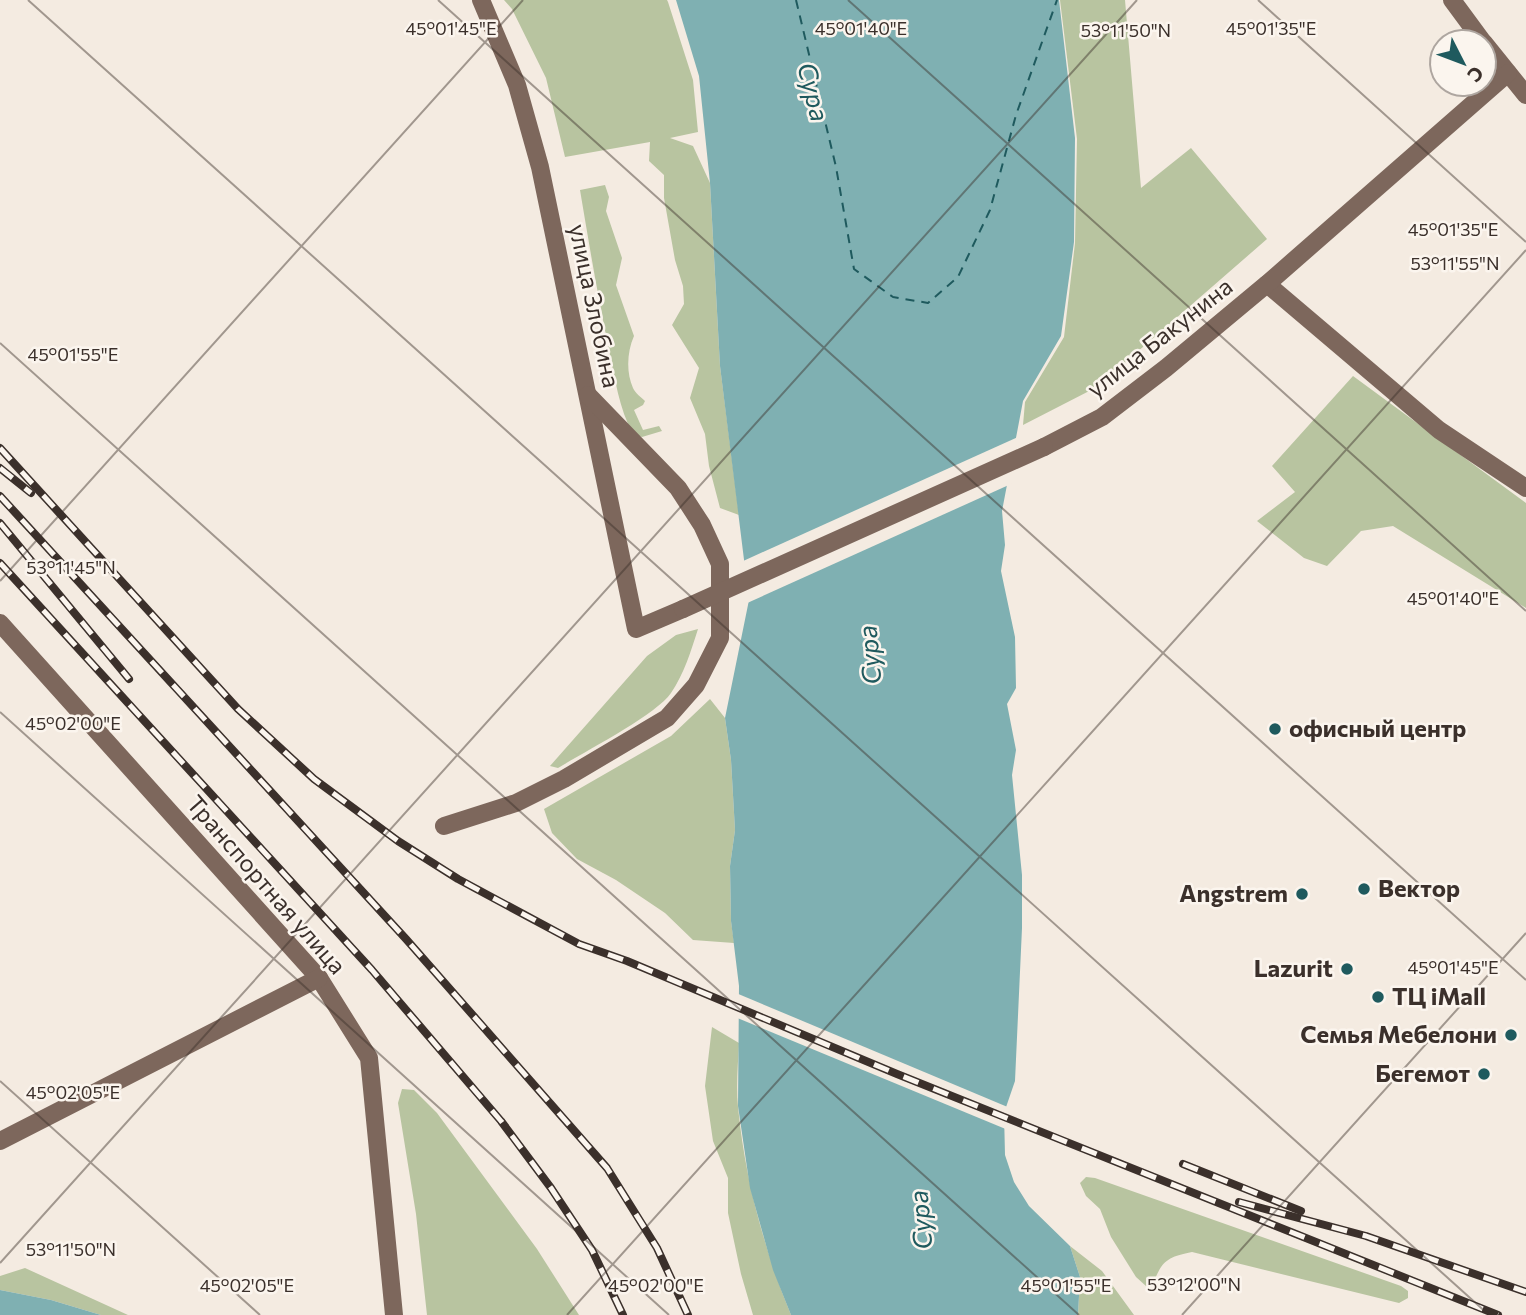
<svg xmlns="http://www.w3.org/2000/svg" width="1526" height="1315" font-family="Commissioner,sans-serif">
  <rect width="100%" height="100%" fill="#f4ebe1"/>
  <g fill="#b8c4a0">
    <path d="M504,0H667L668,2L693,80L698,132L670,138L693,146L710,183L720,366L739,515L720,508L709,466L705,434L690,398L699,368L672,325L684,304L683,286L675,260L664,198V175L649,161L650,142L565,157L546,78L512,9Z"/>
    <path d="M1060,0H1125L1141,188L1191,148L1267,239L1097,387L1023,425L1025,402L1064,337L1075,243L1077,139Z"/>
    <path d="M605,185L609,197L606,211L622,258L616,285L634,336C627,352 626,372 633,388C635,393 641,397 645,401L643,405L634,410L643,430L659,426L662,431L642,437L633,434C619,409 615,378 609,350C598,297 589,244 580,190Z"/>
    <path d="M1353,376L1526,503V608L1393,526L1361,531L1327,566L1304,558L1257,521L1295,492L1272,466Z"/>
    <path d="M698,629C691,651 684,674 671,693C656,715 584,752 558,768L550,766L647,656L676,635Z"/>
    <path d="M710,699L725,718L731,760L735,830L730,866L731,921L734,943L693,940L665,913L616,880L577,859L552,833L544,809L671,736Z"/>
    <path d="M712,1027L739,1043C738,1064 736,1086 738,1107C745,1179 764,1249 791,1315H753L741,1274L728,1213V1178L713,1141L705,1086Z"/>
    <path d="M402,1089L414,1090L437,1113L537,1249L579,1315H427L416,1214L398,1103Z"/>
    <path d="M1086,1177L1095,1178L1401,1286L1408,1291V1298L1399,1303L1192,1252C1168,1257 1162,1260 1153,1284L1146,1286L1136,1277L1111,1237L1100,1209L1086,1196L1080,1183Z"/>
    <path d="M1070,1246L1102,1271L1134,1315H1078L1080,1277Z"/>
    <path d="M25,1268L128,1315H101L51,1300L0,1290V1276Z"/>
  </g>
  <g fill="#7fb0b2">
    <path d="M676,0H1059L1075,138L1074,242L1061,336L1023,401L1002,511L1005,545L1001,571L1015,637L1016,688L1007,704L1016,750L1012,775L1022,875V928L1015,1081L1004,1113L1005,1155L1014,1182L1029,1206L1070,1246L1080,1277L1078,1315H791L773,1270L750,1188L738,1106L739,986L731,921L730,866L735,830L731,760L725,718L749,600L720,366L710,183L699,76Z"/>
    <path d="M0,1290L51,1300L101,1315H0Z"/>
  </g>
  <g fill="#f4ebe1">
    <path d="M1020,436L1011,484L745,604L741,562Z"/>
    <path d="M736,993L1010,1108L1008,1130L735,1017Z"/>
  </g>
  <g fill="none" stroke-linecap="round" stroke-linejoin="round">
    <path stroke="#1f5a5e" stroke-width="2" stroke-dasharray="9 7" stroke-linecap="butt" d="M796,0L836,167L854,269L893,297L928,303L958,277L990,210L1016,115L1057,0"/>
    <g stroke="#7d675c" stroke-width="18">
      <path d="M481,0L517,85L540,167L636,629L683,609"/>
      <path d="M1452,0L1483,42"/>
      <path d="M1484,43L1526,95"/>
      <path d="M1267,284L1439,430L1526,488"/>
      <path d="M1044,447L1102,417L1166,368L1267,284L1508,73"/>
      <path d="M0,623L319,978L369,1058L394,1315"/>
      <path d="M444,826L516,803L564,779L667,718L696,685L720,638V564L702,525L678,488L588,395"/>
      <path d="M0,1141L319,978"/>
    </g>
    <defs>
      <g id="rail">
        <path d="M0,448L238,709L314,779L398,841L458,879L579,944L627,961L897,1074L1498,1315"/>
        <path d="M0,468L31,493"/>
        <path d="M0,496L406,939L607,1168L657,1248L688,1315"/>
        <path d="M0,523L129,679"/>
        <path d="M0,563L372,970L501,1121L551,1188L592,1250L623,1315"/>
        <path d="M1183,1164L1301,1211"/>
        <path d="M1239,1202L1366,1236L1526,1292"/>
      </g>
    </defs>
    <use href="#rail" stroke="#3b302b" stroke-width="8"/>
    <use href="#rail" stroke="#fbf5ee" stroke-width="5" stroke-dasharray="16" stroke-linecap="butt"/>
    <path stroke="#7d675c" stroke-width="18" d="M683,609L1044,447"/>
  </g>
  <path fill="none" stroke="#3b302b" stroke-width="2" stroke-opacity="0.45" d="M28,0L1489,1315M438,0L1526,980M848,0L1526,611M1258,0L1526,242M0,343L1079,1315M0,581L523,0M0,712L669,1315M0,1081L260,1315M0,1263L1137,0M567,1315L1526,250M1182,1315L1526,933"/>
  <g fill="#1f5a5e" stroke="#fbf5ee" stroke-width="2.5">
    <circle cx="1275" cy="729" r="7"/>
    <circle cx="1364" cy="889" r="7"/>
    <circle cx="1302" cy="894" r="7"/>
    <circle cx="1347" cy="969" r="7"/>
    <circle cx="1378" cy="997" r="7"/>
    <circle cx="1511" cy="1035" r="7"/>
    <circle cx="1484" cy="1074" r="7"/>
  </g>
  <g text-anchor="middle" stroke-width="5" stroke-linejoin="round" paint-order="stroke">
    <g font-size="24" fill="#3b302b" stroke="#fbf5ee">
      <text transform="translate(594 306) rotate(78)" y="8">улица Злобина</text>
      <text transform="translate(1160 338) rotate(-38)" y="8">улица Бакунина</text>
      <text transform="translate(266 885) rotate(49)" y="8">Транспортная улица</text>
    </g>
    <g font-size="24" font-weight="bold" fill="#3b302b" stroke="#fbf5ee" text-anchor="end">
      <text x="1289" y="737" text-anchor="start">офисный центр</text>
      <text x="1378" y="897" text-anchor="start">Вектор</text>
      <text x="1288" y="902">Angstrem</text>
      <text x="1333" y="977">Lazurit</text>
      <text x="1392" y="1005" text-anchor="start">ТЦ iMall</text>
      <text x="1497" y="1043">Семья Мебелони</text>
      <text x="1470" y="1082">Бегемот</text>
    </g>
    <g font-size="26" font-style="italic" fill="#1f5a5e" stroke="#fbf5ee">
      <text transform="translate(813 92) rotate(76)" y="9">Сура</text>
      <text transform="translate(870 655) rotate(-95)" y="9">Сура</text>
      <text transform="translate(921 1220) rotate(-95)" y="9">Сура</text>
    </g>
  </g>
  <g font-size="18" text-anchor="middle" fill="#3b302b" stroke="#fbf5ee" stroke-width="5" stroke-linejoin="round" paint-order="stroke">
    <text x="1271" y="35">45°01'35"E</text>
    <text x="451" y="35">45°01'45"E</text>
    <text x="861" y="35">45°01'40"E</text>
    <text x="1126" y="37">53°11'50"N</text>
    <text x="1453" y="236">45°01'35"E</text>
    <text x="1455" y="270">53°11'55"N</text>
    <text x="73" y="361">45°01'55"E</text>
    <text x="71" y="574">53°11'45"N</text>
    <text x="1453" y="605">45°01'40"E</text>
    <text x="73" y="730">45°02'00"E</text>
    <text x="1453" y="974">45°01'45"E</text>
    <text x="73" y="1099">45°02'05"E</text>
    <text x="71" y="1256">53°11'50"N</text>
    <text x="1194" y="1291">53°12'00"N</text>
    <text x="247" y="1292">45°02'05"E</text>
    <text x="656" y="1292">45°02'00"E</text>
    <text x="1066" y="1292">45°01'55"E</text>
  </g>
  <g transform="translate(1463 63) rotate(132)"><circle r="33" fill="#fbf5ee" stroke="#aea6a0" stroke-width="2"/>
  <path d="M0-5L12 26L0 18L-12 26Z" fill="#1f5a5e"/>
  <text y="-10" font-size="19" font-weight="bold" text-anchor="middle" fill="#3b302b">С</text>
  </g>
</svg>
